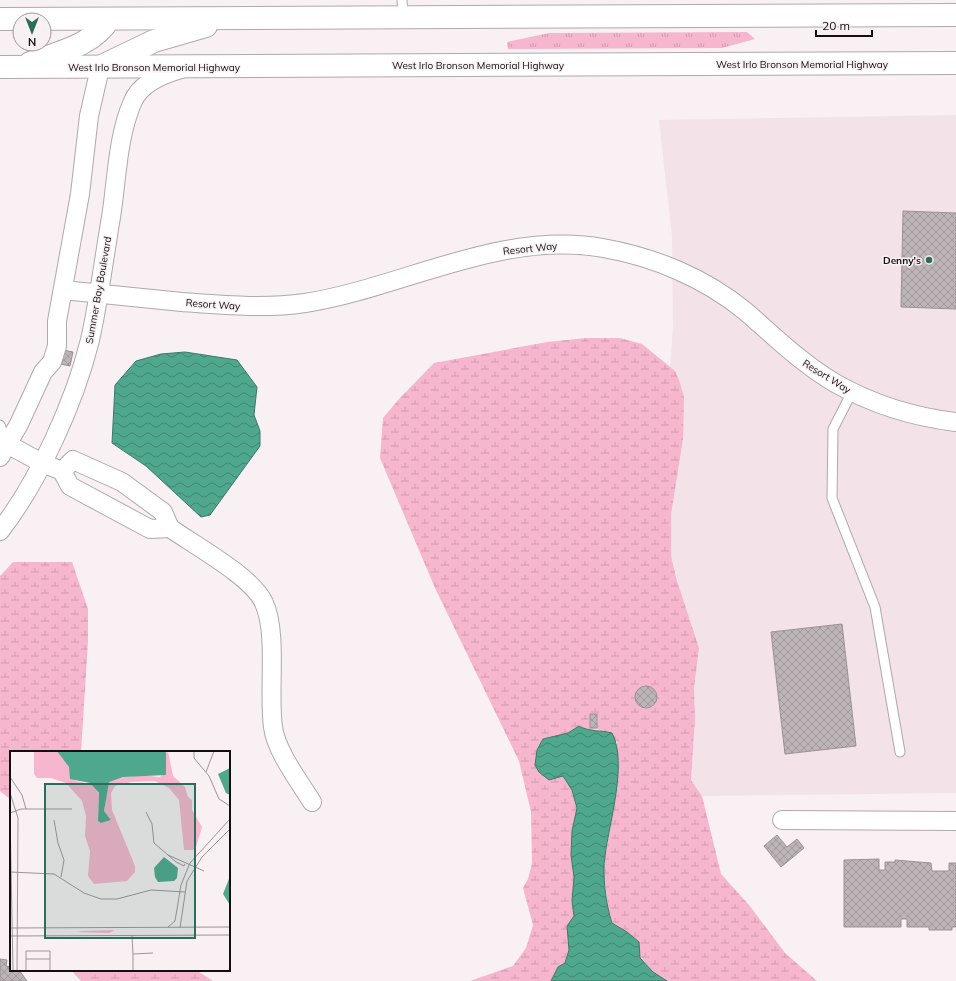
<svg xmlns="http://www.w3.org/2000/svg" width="956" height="981" font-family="Mulish,sans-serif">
  <defs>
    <pattern id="grass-tufts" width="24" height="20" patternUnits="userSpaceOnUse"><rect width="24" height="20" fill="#f6b6cd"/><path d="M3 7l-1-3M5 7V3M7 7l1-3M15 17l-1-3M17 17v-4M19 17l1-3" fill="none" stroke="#d29baf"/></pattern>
    <pattern id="wetland-marsh" width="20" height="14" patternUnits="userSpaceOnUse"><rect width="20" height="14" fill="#f6b6cd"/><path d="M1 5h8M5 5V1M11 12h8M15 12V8" fill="none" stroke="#d29baf"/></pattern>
    <pattern id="water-waves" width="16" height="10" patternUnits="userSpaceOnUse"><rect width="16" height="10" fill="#4fa78e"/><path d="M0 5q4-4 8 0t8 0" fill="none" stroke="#408673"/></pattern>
    <pattern id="building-cross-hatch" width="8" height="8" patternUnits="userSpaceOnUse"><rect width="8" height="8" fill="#bcb4b7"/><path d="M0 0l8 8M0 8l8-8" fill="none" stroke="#a19a9c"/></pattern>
  </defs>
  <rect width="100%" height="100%" fill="#f8f0f3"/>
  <path fill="#f3e2e8" d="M956,115V793L702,796L691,780L695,719L694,688L699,648L685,609L671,556V515L683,439V418L675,371L670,367L673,327L672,236L659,120Z"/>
  <path fill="url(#grass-tufts)" d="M747,32L755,39L722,48L508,49L507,42L549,33Z"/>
  <g fill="url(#wetland-marsh)">
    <path d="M586,338H620L642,344L675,371L679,380L684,397L683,439L671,515V556L677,581L699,648L694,688L695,719L691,780L702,796L721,874L749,905L785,953L817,981H667L653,972L640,958L638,942L627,932L613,923L609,914L604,874L605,856L617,790V742L597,729L587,731L579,726L568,733L543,739L563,776L572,790L577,808L572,831L571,855L574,877L572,901L574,917L567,926L569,950L565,963L558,967L551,981H470L513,966L526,948L533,925L523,888L528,879L532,863L531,812L519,761L435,588L380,458L383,418L399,399L434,363L547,342Z"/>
    <path d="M13,562H72L88,609V641L81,752H11V800L0,791V576Z"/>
    <path d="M71,970H196L213,981H81Z"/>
  </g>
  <g fill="url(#water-waves)" stroke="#3c7968">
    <path d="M185,352L237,360L257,387L254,415L260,431V446L210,515L201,517L146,466L112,443L115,385L136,361L161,354Z"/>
    <path d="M579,726C589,732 601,730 612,733C628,763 609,823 605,856C602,875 606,905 612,923L627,932L639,942L640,958L653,972L667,981H551L558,967L565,963L569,950L567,926L574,916L572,901L574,877L571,855L572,831L577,808L572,790L563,776L549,780L539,772L535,765L537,750L543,739L568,733Z"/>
  </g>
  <g fill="url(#building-cross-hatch)" stroke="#9a9395">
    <path d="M903,211L956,213V309L901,307Z"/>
    <path d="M63,350L73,352L70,366L60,364Z"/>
    <path d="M842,624L856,746L785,754L771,632Z"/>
    <circle cx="646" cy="697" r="11"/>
    <rect x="590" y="714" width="7" height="14"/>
    <path d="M777,835L787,847L797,839L804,848L781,867L764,846Z"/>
    <path d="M879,859V870H885V862H895V860L931,863L932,871H949V863H956V927H952V930H929V927H907V919H901V927H844V860Z"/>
    <path d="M0,959L7,960L6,966L11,967V970H19L27,981H0Z"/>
  </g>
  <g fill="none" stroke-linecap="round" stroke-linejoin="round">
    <defs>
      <g id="lane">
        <path d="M402,0L403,17"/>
        <path d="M852,392L833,429L832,498L875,607L900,752"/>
        <path d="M0,425L7,443"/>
      </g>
      <g id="street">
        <path d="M63,290C103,294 142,298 182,302C223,305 264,309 305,303C405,287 500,230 603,248C654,257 705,278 745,311C774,336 801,363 835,383C872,404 913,417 956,422"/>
        <path d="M7,444L42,463L62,471L70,486L150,529L170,528L163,512L122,482L73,460L62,471"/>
        <path d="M0,457L19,424L43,372L52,362L57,346V321L80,194L89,116L100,68"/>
        <path d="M170,528C194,545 253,577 264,603C278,634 268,691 273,727C276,751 299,781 312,802"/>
        <path d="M0,531C39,481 75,401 90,340C99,300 104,258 111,217C117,180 117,137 133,101C141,83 163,74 181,69"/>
        <path d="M782,820L956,821"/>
      </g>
      <g id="highway">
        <path d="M0,19L956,15"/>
        <path d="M30,63C57,53 94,45 109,19"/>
        <path d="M102,66L154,41L206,26"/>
        <path d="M0,67L956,63"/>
      </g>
    </defs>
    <use href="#lane" stroke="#b0a8aa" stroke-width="11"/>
    <use href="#street" stroke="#b0a8aa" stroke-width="20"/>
    <use href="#highway" stroke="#b0a8aa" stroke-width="24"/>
    <use href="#lane" stroke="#fff" stroke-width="9"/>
    <use href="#street" stroke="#fff" stroke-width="18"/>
    <use href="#highway" stroke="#fff" stroke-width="22"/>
  </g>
  <circle fill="#2c6c5b" stroke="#f8f0f3" stroke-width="1.5" cx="929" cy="260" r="4"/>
  <g text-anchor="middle" stroke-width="3" stroke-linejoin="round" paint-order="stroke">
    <g font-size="10" fill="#110f10" stroke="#f8f0f3">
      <text x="802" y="68">West Irlo Bronson Memorial Highway</text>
      <text x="478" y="69">West Irlo Bronson Memorial Highway</text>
      <text x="154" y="71">West Irlo Bronson Memorial Highway</text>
      <text transform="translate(530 248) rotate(-6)" y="4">Resort Way</text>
      <text transform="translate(98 290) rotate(-80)" y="4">Summer Bay Boulevard</text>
      <text transform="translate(213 304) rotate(4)" y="4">Resort Way</text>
      <text transform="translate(827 376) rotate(32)" y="4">Resort Way</text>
    </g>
    <g font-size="10" font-weight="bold" fill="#110f10" stroke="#f8f0f3" text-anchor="end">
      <text x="921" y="264">Denny's</text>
    </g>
  </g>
  <g transform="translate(10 751)">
    <rect width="220" height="220" fill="#f8f0f3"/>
    <path d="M105,179L99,182L66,181L72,180Z" fill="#f6b6cd"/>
    <path d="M24,0H47L58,14L64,29L82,34L89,43L88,70L91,72L101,69L94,60L98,31L108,27L129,24L150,26L156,18L155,3L158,0L163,25L175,36L178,46L182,49V59L192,76L186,96L183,99H174L169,49L159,37L145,30L121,31L105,35L101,42L102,59L125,115V121L117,130L84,133L78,125L80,100L75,85L76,65L72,50L56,32L41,27H27L24,23Z" fill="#f6b6cd"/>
    <path d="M47,0H156V24L113,26L99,31L94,60L101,69L91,72L88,70L89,42L80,32L60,28L59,16ZM220,17V44L216,42L208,23ZM154,106L168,117L167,127L164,130L148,131L145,126L144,117ZM219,128H220V154L213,143Z" fill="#4fa78e"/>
    <path fill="none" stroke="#9c9698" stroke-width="1" d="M184,0V7L199,25L209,48L220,55M196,21L204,0M0,26L12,44L16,58M0,42L8,67L7,220M136,61L142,73L144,92L158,104M0,62L11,58H62M0,63L3,220M44,69L48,92L54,109L51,126M175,113L174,115L166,111L158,104L194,120M0,121L44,123L74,142L91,148H107L141,139L175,141M158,176L165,170L171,134L180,112L220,68M0,177L220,176M170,177L177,130L192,106L220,78M122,184L123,203L143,202M0,185L220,184M123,203V220M16,208H40M16,220V200H40V220"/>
    <path fill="#2c6c5b" fill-opacity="0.15" stroke="#2c6c5b" stroke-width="2" d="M35,33H185V187H35Z"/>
    <rect width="220" height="220" fill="none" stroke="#110f10" stroke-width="2"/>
  </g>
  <g transform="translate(32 32) rotate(180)"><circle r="19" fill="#f8f0f3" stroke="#9c9698"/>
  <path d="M0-3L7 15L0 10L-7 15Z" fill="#2c6c5b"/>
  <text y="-6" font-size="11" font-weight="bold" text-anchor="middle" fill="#110f10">N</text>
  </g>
  <path d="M816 30v6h56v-6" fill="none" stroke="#110f10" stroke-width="2"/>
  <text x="822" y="30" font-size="12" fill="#110f10" stroke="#f8f0f3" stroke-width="3" paint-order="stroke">20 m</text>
</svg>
